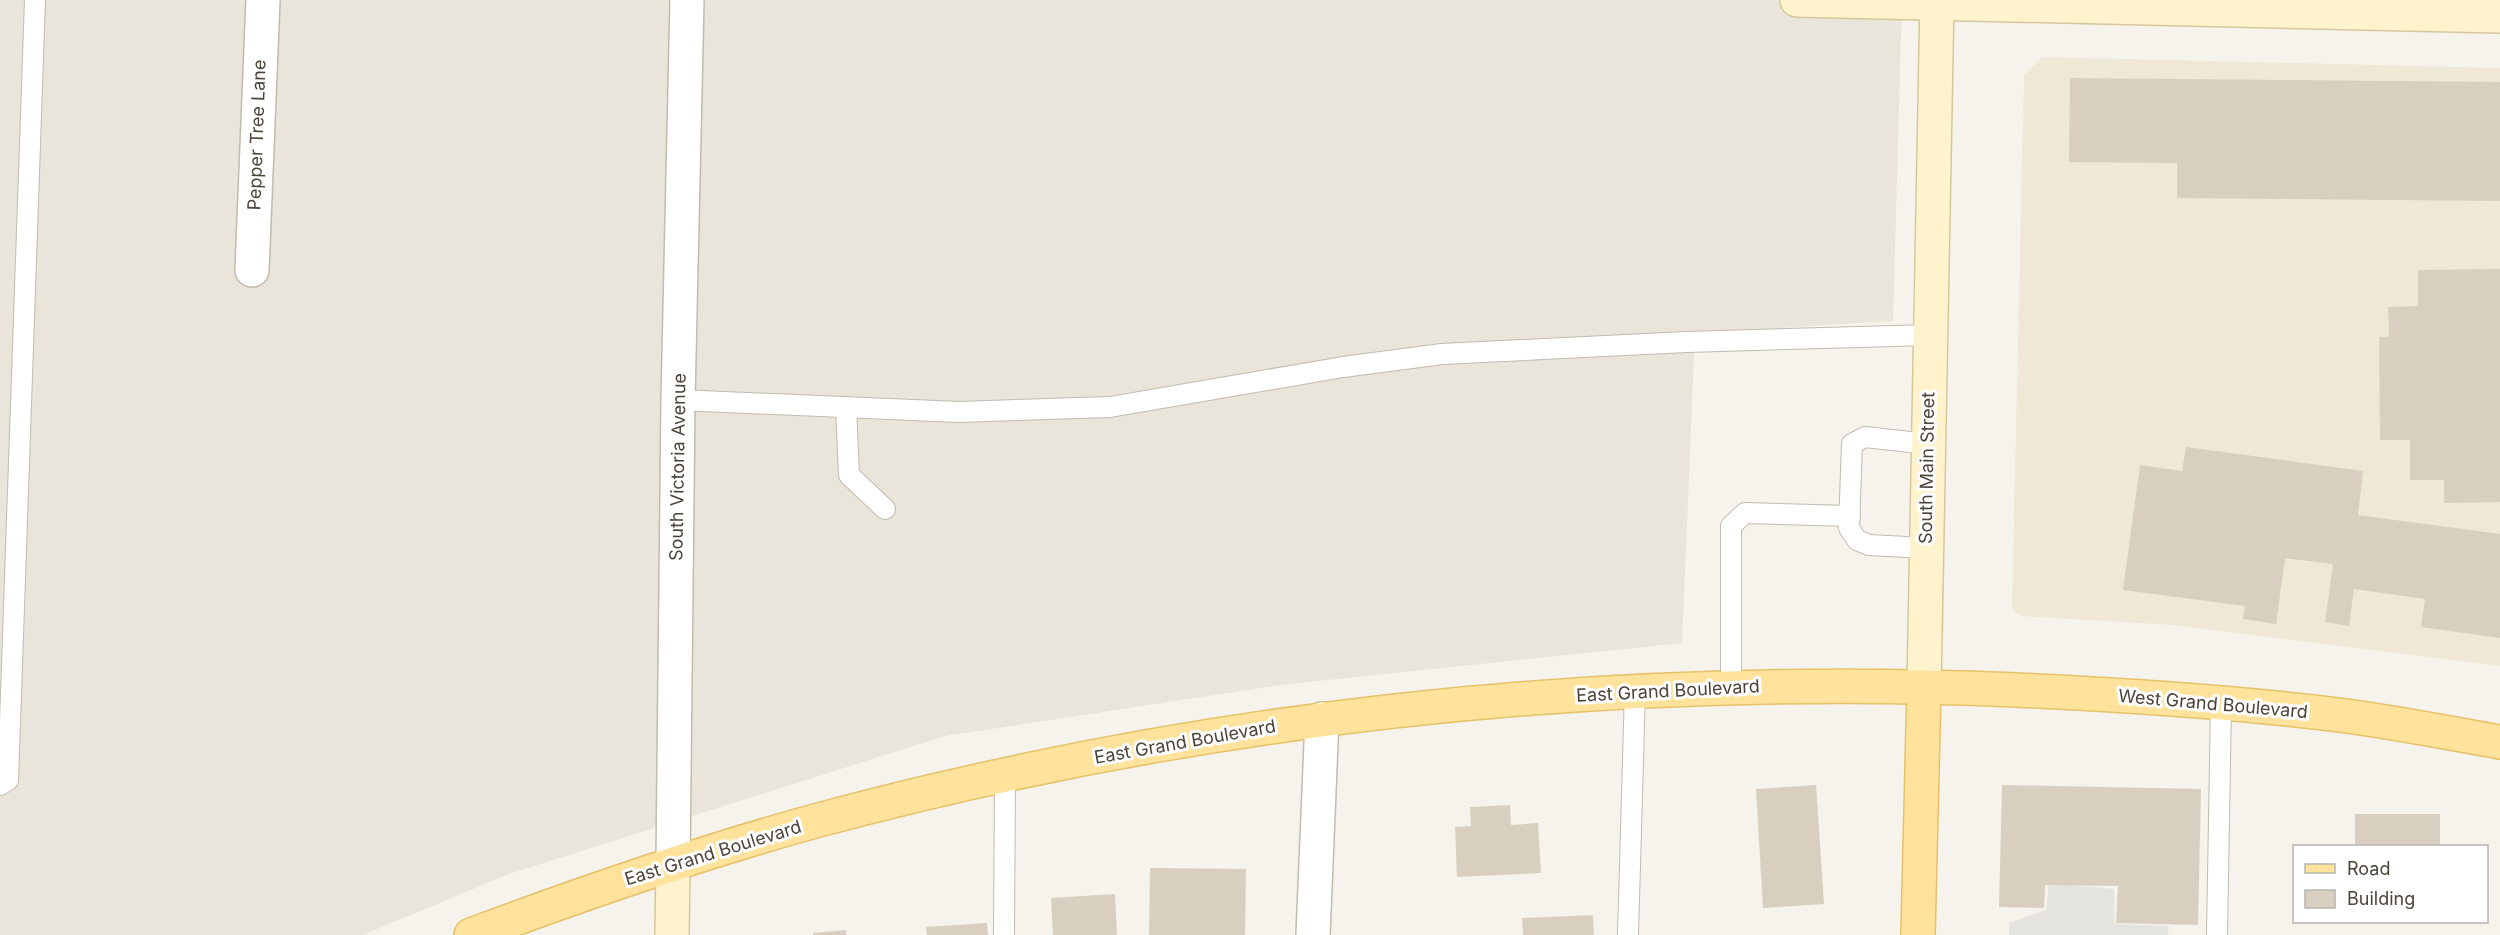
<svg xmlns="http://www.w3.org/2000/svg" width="2500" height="935" font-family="Inter,sans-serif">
  <rect width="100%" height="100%" fill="#f6f3ec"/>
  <path fill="#eae5da" d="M0,0H1902L1893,321L1695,333L1682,643L1280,685L945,736L509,874L363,935H0Z"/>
  <path fill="#efe8d6" d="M2042,57L2500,68V666L2173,625L2021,616L2015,612L2012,607L2024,75Z"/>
  <path fill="#e5e3e0" d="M2049,883L2114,889L2115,924L2169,926L2168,935H2009V923L2046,910Z"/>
  <g fill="#d8cfc1">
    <path d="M2070,78L2500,82V201L2177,198V163L2069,162Z"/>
    <path d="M2500,269V502L2444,503V480H2410V440H2380L2379,337H2389L2388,307L2418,306V270Z"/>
    <path d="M2186,447L2363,471L2358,515L2500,534V638L2421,627L2425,599L2354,589L2349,626L2325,622L2333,564L2285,558L2276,624L2243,619L2245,606L2123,590L2140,465L2182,471Z"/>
    <path d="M1816,785L1824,904L1763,908L1756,789Z"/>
    <path d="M2002,785L2201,789L2198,925L2116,923L2118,886L2045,885L2044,908L1999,907Z"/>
    <path d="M1510,805L1511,825L1538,823L1541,873L1457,877L1455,827L1471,826L1470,807Z"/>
    <rect x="2355" y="814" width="85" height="32"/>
    <path d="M1150,868L1246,869L1245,935H1149Z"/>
    <path d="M1115,894L1117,935H1053L1051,898Z"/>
    <path d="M1593,915L1594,935H1523L1522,918Z"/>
    <path d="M987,923L988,935H927L926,927Z"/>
    <path d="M846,930V935H813V933Z"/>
  </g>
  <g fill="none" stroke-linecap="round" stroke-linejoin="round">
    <defs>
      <g id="lane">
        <path d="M678,400L959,412L1110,407L1343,367L1442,354L1686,342L1930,335"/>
        <path d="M846,407L849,475L885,509"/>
        <path d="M1925,548L1869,545L1857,540L1849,528L1852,444L1865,437L1928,444"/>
        <path d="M1731,686V526L1745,513L1850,516"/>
        <path d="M0,785L8,780L35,0"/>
        <path d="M1004,935L1005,775"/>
        <path d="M1628,935L1635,690"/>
        <path d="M2217,935L2221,704"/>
      </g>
      <g id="street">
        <path d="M252,270L263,0"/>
        <path d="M673,864L678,400L687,0"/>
        <path d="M1313,935L1322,719"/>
      </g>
      <g id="secondary">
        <path d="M1797,0L2500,16"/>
        <path d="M1924,687L1937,0"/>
        <path d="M672,935L673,864"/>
      </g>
      <g id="primary">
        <path d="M471,935C584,893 699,853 815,821C1208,715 1610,673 2016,690C2126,695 2237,702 2347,716C2398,723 2449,733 2500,742"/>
        <path d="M1918,935L1924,687"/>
      </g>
    </defs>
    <use href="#lane" stroke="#c2bbae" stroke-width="22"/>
    <use href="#street" stroke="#c2bbae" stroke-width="36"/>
    <use href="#secondary" stroke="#d6c79b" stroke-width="36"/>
    <use href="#primary" stroke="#e6c16a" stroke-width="36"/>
    <use href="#lane" stroke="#fff" stroke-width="20"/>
    <use href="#street" stroke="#fff" stroke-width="33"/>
    <use href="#secondary" stroke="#fff3cd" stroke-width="33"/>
    <use href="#primary" stroke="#ffe39c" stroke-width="33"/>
  </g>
  <g text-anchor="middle" stroke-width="6" stroke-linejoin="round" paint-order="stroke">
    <g font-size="18" fill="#4b4439" stroke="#fff">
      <text transform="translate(257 135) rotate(-88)" y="6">Pepper Tree Lane</text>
      <text transform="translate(678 467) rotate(-89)" y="6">South Victoria Avenue</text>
      <text transform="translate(1927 468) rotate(-89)" y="6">South Main Street</text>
      <text transform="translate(1668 691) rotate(-3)" y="6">East Grand Boulevard</text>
      <text transform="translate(2213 704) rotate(5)" y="6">West Grand Boulevard</text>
      <text transform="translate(1185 742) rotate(-10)" y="6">East Grand Boulevard</text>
      <text transform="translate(713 853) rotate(-17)" y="6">East Grand Boulevard</text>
    </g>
  </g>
  <rect x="2293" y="845" width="195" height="78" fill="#ffffff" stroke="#b7b4b0" stroke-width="1.5"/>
  <rect x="2305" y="864" width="30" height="9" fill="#ffe39c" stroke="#b7b4b0" stroke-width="1.5"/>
  <text x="2347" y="875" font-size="18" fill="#4b4439">Road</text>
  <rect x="2305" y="890" width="30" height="18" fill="#d8cfc1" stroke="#b7b4b0" stroke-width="1.5"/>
  <text x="2347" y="905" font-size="18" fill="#4b4439">Building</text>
</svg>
